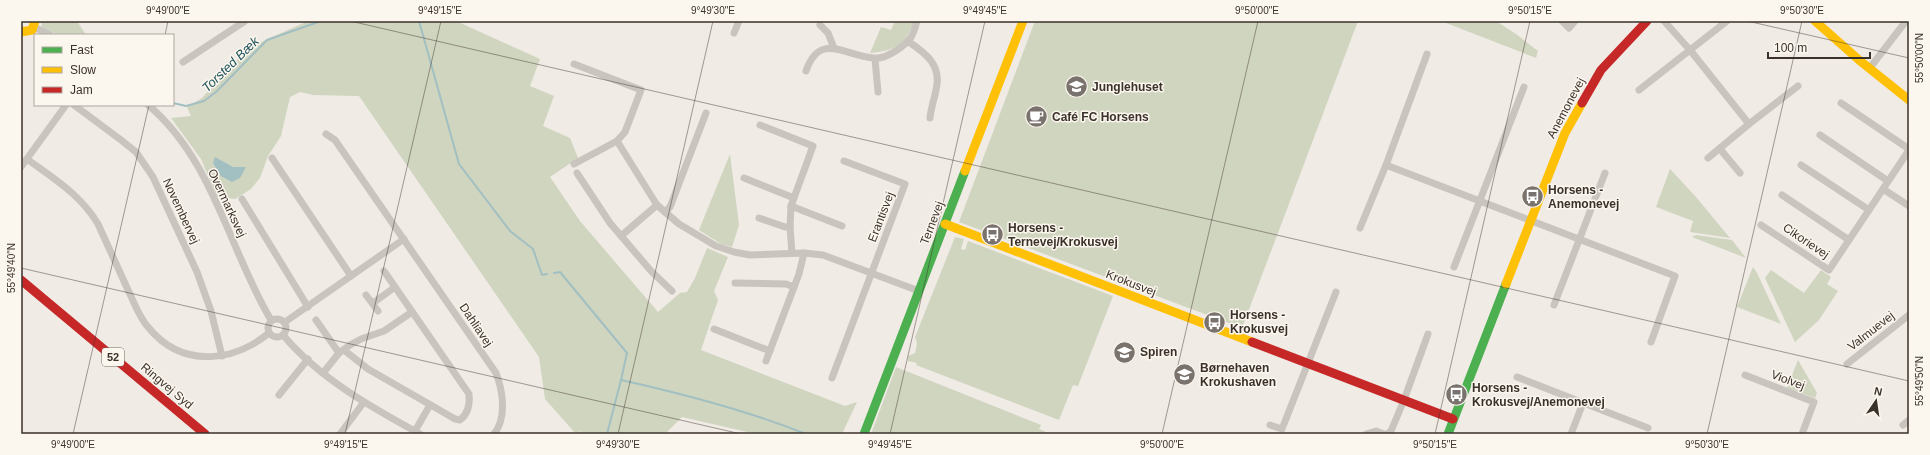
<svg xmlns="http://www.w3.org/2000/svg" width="1930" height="455" font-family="Helvetica,sans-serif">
  <rect width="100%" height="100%" fill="#f0ebe5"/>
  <g fill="#d0d5c0">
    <path d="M41,21H77L86,35H58L42,27Z"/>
    <path d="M308,21H456L540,59L530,86L554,96L543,126L570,138L578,158L550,177L580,221L658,312L680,293L687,292L695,278L707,248L728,257L714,291L718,300L701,350L845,406L857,402L842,434H756L682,417L665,434H581L580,431L576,434L545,399L539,357L359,96L313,95L300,92L290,97L281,136L268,156L260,178L251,189L235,199L217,197L201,159L171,118L191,116L187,107L202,98L248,48Z"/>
    <path d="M895,21H914C906,45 894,51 870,53L881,27L891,30Z"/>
    <path d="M1035,21H1358L1242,328L959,222Z"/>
    <path d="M1441,21H1496L1516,34L1538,51L1536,58Z"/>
    <path d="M730,154L739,225L732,247L721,244L699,230Z"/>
    <path d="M1670,169L1696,197L1730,238L1690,232L1693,221L1656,207Z"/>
    <path d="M1696,235L1732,240L1746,258L1692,237Z"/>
    <path d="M955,237L964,239L961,249L965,250L968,241L1113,296L1078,386L1073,385L1059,420L916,365L917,363L908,361V356L915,353L917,344L915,337Z"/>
    <path d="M1753,267L1757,273L1781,324L1737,307Z"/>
    <path d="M1771,270L1804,293L1821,270L1831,277L1827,284L1838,291L1819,320L1795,342L1765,278Z"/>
    <path d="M1798,360L1817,393L1815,398L1787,388Z"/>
    <path d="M896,367L1041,425L1039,429L1046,432V434H871Z"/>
  </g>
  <path fill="#a2bfc1" d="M215,157L233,167H246L240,178L232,182L221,176L213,163Z"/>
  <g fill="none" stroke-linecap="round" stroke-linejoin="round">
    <g stroke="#a2bfc1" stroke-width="2">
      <path d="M419,21L459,164L510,231L533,249L542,275L547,274"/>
      <path d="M173,103L186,106L204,101L216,92L267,40L321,21"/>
      <path d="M554,273L560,272L627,353L621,380C684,394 746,410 806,434"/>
      <path d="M607,434L621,380"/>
    </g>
    <g stroke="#c9c4be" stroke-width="7">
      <path d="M1562,21L1569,28L1575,21"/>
      <path d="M1664,21L1690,50L1749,124"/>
      <path d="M820,25L828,33L834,48"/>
      <path d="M34,27L50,35"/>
      <path d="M734,33L739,21"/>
      <path d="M909,42C927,54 942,66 936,90C934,100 931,108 930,118"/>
      <path d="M875,59L878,92"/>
      <path d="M183,62L245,21"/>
      <path d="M574,64L641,90L625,132L617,141L574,164"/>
      <path d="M1869,69L1906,21"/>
      <path d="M806,71C820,30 847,57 874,58C881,59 891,54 897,50C910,41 913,37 917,21"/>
      <path d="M1639,90L1727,21"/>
      <path d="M1841,103L1909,149"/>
      <path d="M74,105L121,140L136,152L153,177L197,272L211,311L222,356"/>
      <path d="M148,105C213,159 229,250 271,320"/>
      <path d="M760,125L813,146L791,206L790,227L792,253"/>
      <path d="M326,134L335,140L496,373C503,391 507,418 494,434"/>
      <path d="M1820,135L1888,181"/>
      <path d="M617,141L657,205L679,224L716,246L734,252L750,255L804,253L823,255L919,291"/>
      <path d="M1720,149L1740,173"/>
      <path d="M272,158L351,276"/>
      <path d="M1708,158L1749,124L1798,86"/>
      <path d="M27,159C54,179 80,194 98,224C108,246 118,268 128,290C134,302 139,317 148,327C181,368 232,363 269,333"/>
      <path d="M1386,165L1675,276L1651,342"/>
      <path d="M1801,165L1869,210"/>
      <path d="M21,167L66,105"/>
      <path d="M577,173L610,223L651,271L672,291"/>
      <path d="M744,178L794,198"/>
      <path d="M1883,189L1909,206"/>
      <path d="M1782,195L1849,240"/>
      <path d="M242,199L308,307"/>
      <path d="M791,206L842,226"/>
      <path d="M665,212L670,207L706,113"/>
      <path d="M759,218L785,227H790"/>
      <path d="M1761,225L1829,270L1909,150"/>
      <path d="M1360,228L1386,165L1427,54"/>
      <path d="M621,236L657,205"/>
      <path d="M1454,267L1524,87"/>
      <path d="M735,283L786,284L794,287"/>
      <path d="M366,295L378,311"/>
      <path d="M373,303L395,287"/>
      <path d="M1554,305L1605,173"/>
      <circle cx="277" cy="328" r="9"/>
      <path d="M316,320L339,353"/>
      <path d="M285,322L404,239"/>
      <path d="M714,329L770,351"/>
      <path d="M283,335C320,379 371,407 420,434"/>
      <path d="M344,350L368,369L455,419L460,420C468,414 470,404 469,394L384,271"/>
      <path d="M766,361L799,274L804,253"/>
      <path d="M1847,364L1909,315"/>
      <path d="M323,373L339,353L350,345L361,339L384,331L412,312"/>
      <path d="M1745,375L1814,402L1802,434"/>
      <path d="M1517,377L1648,428"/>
      <path d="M832,378L905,184L844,161"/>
      <path d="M279,395L308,359"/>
      <path d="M1270,425L1282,429L1336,292"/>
      <path d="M1903,425L1909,420"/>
      <path d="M415,431L430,405"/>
      <path d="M340,434L364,402"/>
      <path d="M1366,434L1376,431L1384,434"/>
      <path d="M1387,434L1391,431L1404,400L1428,334"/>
      <path d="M1571,434L1583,403"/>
    </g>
    <g stroke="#4caf50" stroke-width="9">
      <path d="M864,434L965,171"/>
      <path d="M1448,434L1506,284"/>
    </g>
    <g stroke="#ffc107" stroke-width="9">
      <path d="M1815,21L1859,60L1909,100"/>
      <path d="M21,32L32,30L35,21"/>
      <path d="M965,171L1023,21"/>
      <path d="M945,224L1252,342"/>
      <path d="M1506,284L1565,133L1582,103"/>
    </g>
    <g stroke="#c62828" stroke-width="9">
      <path d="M1582,103L1601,70L1647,21"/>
      <path d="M21,280L205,434"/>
      <path d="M1252,342L1453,419"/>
    </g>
  </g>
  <path fill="none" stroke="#3b312b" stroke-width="1" stroke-opacity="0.45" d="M350,21L1909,381M1747,21L1909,58M165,35L168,21M21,268L741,434M73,434L149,105M345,434L441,21M618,434L713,21M890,434L985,21M1162,434L1258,21M1435,434L1530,21M1707,434L1802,21"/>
  <defs>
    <symbol id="school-disc" viewBox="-11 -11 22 22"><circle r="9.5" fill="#7a726c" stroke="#fbf6ee"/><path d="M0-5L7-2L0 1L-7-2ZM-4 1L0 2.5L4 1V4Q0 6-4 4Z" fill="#fff"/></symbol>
    <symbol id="cafe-disc" viewBox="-11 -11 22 22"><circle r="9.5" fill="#7a726c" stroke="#fbf6ee"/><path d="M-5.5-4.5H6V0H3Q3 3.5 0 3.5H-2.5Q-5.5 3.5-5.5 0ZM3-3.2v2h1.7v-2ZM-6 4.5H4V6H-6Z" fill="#fff"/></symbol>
    <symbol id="bus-disc" viewBox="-11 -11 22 22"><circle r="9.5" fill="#7a726c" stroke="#fbf6ee"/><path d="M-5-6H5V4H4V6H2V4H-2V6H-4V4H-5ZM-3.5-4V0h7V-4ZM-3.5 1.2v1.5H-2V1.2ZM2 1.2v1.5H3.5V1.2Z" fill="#fff"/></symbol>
  </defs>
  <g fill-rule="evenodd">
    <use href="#school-disc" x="1064" y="74" width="25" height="25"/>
    <use href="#cafe-disc" x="1024" y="104" width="25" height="25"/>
    <use href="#bus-disc" x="1520" y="184" width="25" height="25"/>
    <use href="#bus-disc" x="980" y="222" width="25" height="25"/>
    <use href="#bus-disc" x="1202" y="310" width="25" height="25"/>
    <use href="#school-disc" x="1112" y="340" width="25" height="25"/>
    <use href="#school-disc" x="1172" y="362" width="25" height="25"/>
    <use href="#bus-disc" x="1444" y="382" width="25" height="25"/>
  </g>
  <g text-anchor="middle" stroke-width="3" stroke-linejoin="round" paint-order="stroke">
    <rect fill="#fbf6ee" stroke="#756c66" stroke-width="1" x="102" y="348" width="22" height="18" rx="3"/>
    <g font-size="11" font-weight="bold" fill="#3b312b">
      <text x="113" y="361">52</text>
    </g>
    <g font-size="12" font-weight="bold" fill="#3b312b" stroke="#fbf6ee" text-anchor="start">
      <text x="1092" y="91">Junglehuset</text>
      <text x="1052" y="121">Café FC Horsens</text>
      <text x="1548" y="194">Horsens -<tspan x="1548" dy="14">Anemonevej</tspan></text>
      <text x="1008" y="232">Horsens -<tspan x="1008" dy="14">Ternevej/Krokusvej</tspan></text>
      <text x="1230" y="319">Horsens -<tspan x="1230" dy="14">Krokusvej</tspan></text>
      <text x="1140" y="356">Spiren</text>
      <text x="1200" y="372">Børnehaven<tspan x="1200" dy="14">Krokushaven</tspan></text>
      <text x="1472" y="392">Horsens -<tspan x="1472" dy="14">Krokusvej/Anemonevej</tspan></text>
    </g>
    <g font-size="12" fill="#3b312b" stroke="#fbf6ee">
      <text transform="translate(1566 108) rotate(-62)" y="4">Anemonevej</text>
      <text transform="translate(227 203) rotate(65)" y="4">Overmarksvej</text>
      <text transform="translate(181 211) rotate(65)" y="4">Novembervej</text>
      <text transform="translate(881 217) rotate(-69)" y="4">Erantisvej</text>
      <text transform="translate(932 223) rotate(-69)" y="4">Ternevej</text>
      <text transform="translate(1806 241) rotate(34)" y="4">Cikorievej</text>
      <text transform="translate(1131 283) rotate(21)" y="4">Krokusvej</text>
      <text transform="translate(476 325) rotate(56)" y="4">Dahliavej</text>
      <text transform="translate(1871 331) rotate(-38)" y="4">Valmuevej</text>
      <text transform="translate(1788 380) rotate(21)" y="4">Violvej</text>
      <text transform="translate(167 386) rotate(40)" y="4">Ringvej Syd</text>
    </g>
    <g font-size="13" font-style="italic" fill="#20555d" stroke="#fbf6ee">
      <text transform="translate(230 64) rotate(-44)" y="5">Torsted Bæk</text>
    </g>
  </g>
  <rect width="1930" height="455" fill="none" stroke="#fbf6ee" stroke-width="44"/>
  <rect x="34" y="34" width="140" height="72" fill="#fbf6ee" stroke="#aea7a0"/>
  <rect x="42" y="47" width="20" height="6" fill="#4caf50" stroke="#aea7a0"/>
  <text x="70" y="54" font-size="12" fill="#3b312b">Fast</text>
  <rect x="42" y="67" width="20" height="6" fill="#ffc107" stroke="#aea7a0"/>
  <text x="70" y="74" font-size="12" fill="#3b312b">Slow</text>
  <rect x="42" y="87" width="20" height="6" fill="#c62828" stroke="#aea7a0"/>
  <text x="70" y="94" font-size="12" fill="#3b312b">Jam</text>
  <g transform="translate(1876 401) rotate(13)" stroke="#fbf6ee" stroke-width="3" paint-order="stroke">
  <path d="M0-3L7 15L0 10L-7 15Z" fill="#3b312b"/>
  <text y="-6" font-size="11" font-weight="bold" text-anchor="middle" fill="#3b312b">N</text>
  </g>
  <path d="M1768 52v6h102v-6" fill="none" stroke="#3b312b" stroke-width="2"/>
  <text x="1774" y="52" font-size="12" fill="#3b312b" stroke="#fbf6ee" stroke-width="3" paint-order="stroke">100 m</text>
  <rect x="22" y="22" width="1886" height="411" fill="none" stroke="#3b312b" stroke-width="1.5"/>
  <g font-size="10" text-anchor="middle" fill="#3b312b">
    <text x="168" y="14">9°49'00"E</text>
    <text x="440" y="14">9°49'15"E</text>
    <text x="713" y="14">9°49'30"E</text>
    <text x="985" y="14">9°49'45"E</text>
    <text x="1257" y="14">9°50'00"E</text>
    <text x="1530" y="14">9°50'15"E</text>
    <text x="1802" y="14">9°50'30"E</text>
    <text transform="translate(1919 58) rotate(-90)" y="4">55°50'00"N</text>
    <text transform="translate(11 268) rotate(-90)" y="4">55°49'40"N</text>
    <text transform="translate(1919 381) rotate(-90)" y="4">55°49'50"N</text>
    <text x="73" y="448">9°49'00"E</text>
    <text x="346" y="448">9°49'15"E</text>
    <text x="618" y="448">9°49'30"E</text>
    <text x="890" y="448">9°49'45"E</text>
    <text x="1162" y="448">9°50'00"E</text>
    <text x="1435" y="448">9°50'15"E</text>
    <text x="1707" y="448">9°50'30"E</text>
  </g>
</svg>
